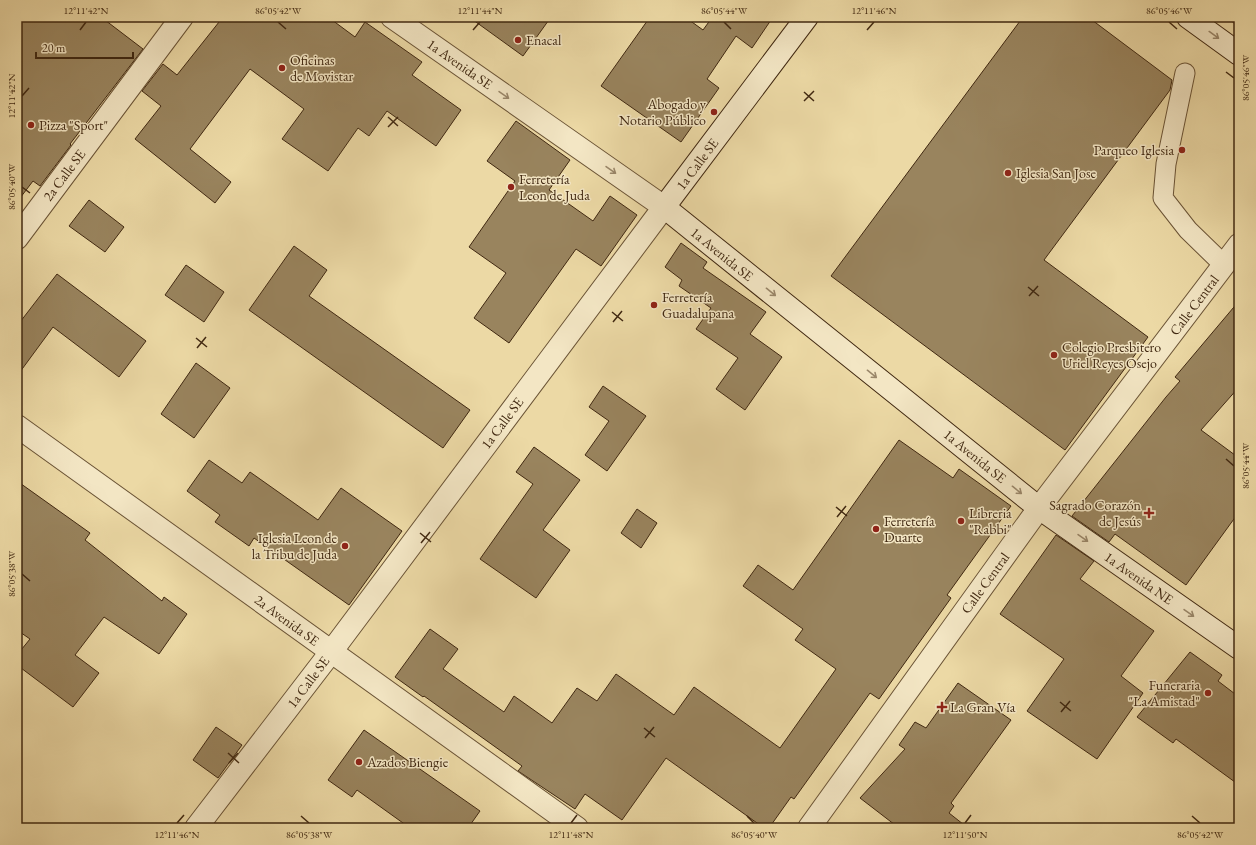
<svg xmlns="http://www.w3.org/2000/svg" width="1256" height="845" font-family="'EB Garamond',serif">
  <rect width="100%" height="100%" fill="#ecd9a5"/>
  <filter id="stains"><feTurbulence type="fractalNoise" baseFrequency=".005" numOctaves="4"/><feColorMatrix values="0 0 0 0 .2 0 0 0 0 .09 0 0 0 0 .02 0 0 0 .5 -.17"/></filter>
  <radialGradient id="worn" r=".72"><stop offset=".6" stop-color="#630" stop-opacity="0"/><stop offset="1" stop-color="#630" stop-opacity=".3"/></radialGradient>
  <path fill="#cfbb8c" stroke="#88724e" d="M1226,17H1239V27Z"/>
  <g fill="#99845e" stroke="#402811">
    <path d="M24,17H101L143,49L70,144L71,145L40,186L33,181L17,202V26Z"/>
    <path d="M223,17H328L355,37L365,22L422,62L412,75L461,110L436,146L387,111L369,136L358,128L328,171L282,139L304,109L250,69L190,149L231,182L215,203L135,139L161,106L142,91L163,64L177,75Z"/>
    <path d="M469,17H551L523,56Z"/>
    <path d="M650,17H685L703,30L711,19L709,17H773L752,48L736,36L707,79L719,88L681,142L601,86Z"/>
    <path d="M1023,17H1088L1172,80L1170,90L1044,260L1148,337L1065,450L831,276Z"/>
    <path d="M516,121L570,160L549,190L593,221L610,196L637,215L601,266L576,249L509,343L474,318L506,273L469,247L515,181L487,161Z"/>
    <path d="M89,200L124,227L105,252L69,226Z"/>
    <path d="M681,243L707,262L703,268L766,312L750,334L782,357L745,410L716,389L738,358L696,329L711,308L679,286L682,280L665,267Z"/>
    <path d="M294,246L327,270L309,296L470,410L443,448L249,310Z"/>
    <path d="M186,265L224,292L204,322L165,295Z"/>
    <path d="M57,274L146,341L119,377L53,327L17,376V326Z"/>
    <path d="M1239,301V387L1201,430L1239,458V512L1186,585L1115,534L1109,542L1072,516L1166,397L1180,381L1175,377Z"/>
    <path d="M196,363L230,388L194,438L161,414Z"/>
    <path d="M603,386L646,416L607,471L585,455L609,421L589,407Z"/>
    <path d="M899,440L953,478L959,469L1011,506L947,595L951,598L879,699L870,693L794,799L791,797L769,828H764L666,758L622,820L585,794L575,809L518,771L522,766L424,696L423,697L395,677L430,629L458,649L443,669L504,712L514,696L552,723L577,688L597,701L616,674L674,715L694,687L780,748L836,669L795,640L803,629L743,586L758,565L793,590Z"/>
    <path d="M534,447L580,480L543,530L570,550L536,598L480,559L533,484L516,472Z"/>
    <path d="M209,460L242,483L250,472L318,520L341,488L402,531L349,605L254,538L249,546L215,522L220,515L187,491Z"/>
    <path d="M17,481L90,533L85,540L162,601L164,597L187,614L159,654L104,617L75,655L99,673L73,707L17,665V655L30,639L17,630Z"/>
    <path d="M637,509L657,523L641,548L621,533Z"/>
    <path d="M1056,535L1094,561L1080,579L1154,631L1121,676L1143,693L1097,759L1027,711L1064,659L1000,614Z"/>
    <path d="M1190,652L1222,675L1218,681L1239,697V785L1176,739L1173,743L1137,717Z"/>
    <path d="M958,683L1011,720L951,803L954,806L949,813L968,828H899L860,798L905,749L899,745L915,722L926,728Z"/>
    <path d="M216,727L242,745L218,778L193,760Z"/>
    <path d="M364,730L480,811L468,828H410L357,790L352,797L328,780Z"/>
  </g>
  <g fill="none" stroke-linecap="round" stroke-linejoin="round">
    <defs>
      <path id="lane" d="M1185,73L1166,164L1163,198L1188,230L1224,265"/>
      <g id="street">
        <path d="M17,238L182,17"/>
        <path d="M17,426L577,828"/>
        <path d="M196,828L331,652L664,207L392,17"/>
        <path d="M809,828L1039,508L1239,245"/>
      </g>
      <g id="secondary">
        <path d="M807,17L664,207L1039,508L1239,648"/>
        <path d="M1188,17L1239,54"/>
      </g>
    </defs>
    <use href="#lane" stroke="#6b5436" stroke-width="21"/>
    <use href="#street" stroke="#6b5436" stroke-width="24"/>
    <use href="#secondary" stroke="#402811" stroke-width="24"/>
    <use href="#lane" stroke="#f3e6c4" stroke-width="19"/>
    <use href="#street" stroke="#f3e6c4" stroke-width="22"/>
    <use href="#secondary" stroke="#f3e6c4" stroke-width="22"/>
  </g>
  <defs><path id="oneway-shaft" d="M-6 0H5M1.5-3L5.5 0L1.5 3" fill="none" stroke-width="1.6" stroke-linecap="round" stroke-linejoin="round"/></defs>
  <g stroke="#9a876a">
    <use href="#oneway-shaft" transform="translate(1214 35) rotate(36)"/>
    <use href="#oneway-shaft" transform="translate(504 95) rotate(35)"/>
    <use href="#oneway-shaft" transform="translate(611 170) rotate(35)"/>
    <use href="#oneway-shaft" transform="translate(771 292) rotate(39)"/>
    <use href="#oneway-shaft" transform="translate(872 374) rotate(39)"/>
    <use href="#oneway-shaft" transform="translate(1017 490) rotate(39)"/>
    <use href="#oneway-shaft" transform="translate(1083 538) rotate(35)"/>
    <use href="#oneway-shaft" transform="translate(1189 613) rotate(35)"/>
  </g>
  <path fill="none" stroke="#402811" stroke-width="1.5" d="M278,22L286,29M724,22L731,29M1169,22L1177,29M80,30L86,22M473,30L480,22M867,30L874,22M1226,72L1234,78M804,92L814,101M22,96L29,88M804,101L814,91M388,117L398,126M388,127L398,117M22,187L30,193M1028,287L1039,296M1029,296L1038,286M612,312L623,321M613,322L622,311M196,338L207,347M197,348L206,337M1226,459L1234,466M836,507L847,516M837,517L846,506M420,533L431,542M421,543L430,532M22,574L30,581M1060,702L1071,711M1061,712L1070,701M644,728L655,737M645,738L654,727M228,753L239,763M229,763L238,753M301,816L309,823M747,816L754,823M1192,816L1200,823M177,823L184,815M571,823L577,815M965,823L971,815"/>
  <g fill="#8f2418" stroke="#f3e6c4" stroke-width="1.5">
    <circle cx="518" cy="40" r="4"/>
    <circle cx="282" cy="68" r="4"/>
    <circle cx="714" cy="112" r="4"/>
    <circle cx="31" cy="125" r="4"/>
    <circle cx="1182" cy="150" r="4"/>
    <circle cx="1008" cy="173" r="4"/>
    <circle cx="511" cy="187" r="4"/>
    <circle cx="654" cy="305" r="4"/>
    <circle cx="1054" cy="355" r="4"/>
    <path d="M1147 507h4v4h4v4h-4v4h-4v-4h-4v-4h4z"/>
    <circle cx="961" cy="521" r="4"/>
    <circle cx="876" cy="529" r="4"/>
    <circle cx="345" cy="546" r="4"/>
    <circle cx="1208" cy="693" r="4"/>
    <path d="M940 701h4v4h4v4h-4v4h-4v-4h-4v-4h4z"/>
    <circle cx="359" cy="762" r="4"/>
  </g>
  <g text-anchor="middle" stroke-width="3" stroke-linejoin="round" paint-order="stroke">
    <g font-size="14" fill="#402811" stroke="#f3e6c4" text-anchor="start">
      <text x="526" y="45">Enacal</text>
      <text x="290" y="65">Oficinas<tspan x="290" dy="16">de Movistar</tspan></text>
      <text x="706" y="109" text-anchor="end">Abogado y<tspan x="706" dy="16">Notario Público</tspan></text>
      <text x="39" y="130">Pizza "Sport"</text>
      <text x="1174" y="155" text-anchor="end">Parqueo Iglesia</text>
      <text x="1016" y="178">Iglesia San Jose</text>
      <text x="519" y="184">Ferretería<tspan x="519" dy="16">Leon de Juda</tspan></text>
      <text x="662" y="302">Ferretería<tspan x="662" dy="16">Guadalupana</tspan></text>
      <text x="1062" y="352">Colegio Presbitero<tspan x="1062" dy="16">Uriel Reyes Osejo</tspan></text>
      <text x="1141" y="510" text-anchor="end">Sagrado Corazón<tspan x="1141" dy="16">de Jesús</tspan></text>
      <text x="969" y="518">Libreria<tspan x="969" dy="16">"Rabbi"</tspan></text>
      <text x="884" y="526">Ferretería<tspan x="884" dy="16">Duarte</tspan></text>
      <text x="337" y="543" text-anchor="end">Iglesia Leon de<tspan x="337" dy="16">la Tribu de Juda</tspan></text>
      <text x="1200" y="690" text-anchor="end">Funeraria<tspan x="1200" dy="16">"La Amistad"</tspan></text>
      <text x="950" y="712">La Gran Vía</text>
      <text x="367" y="767">Azados Biengie</text>
    </g>
    <g font-size="14" fill="#402811" stroke="#f3e6c4">
      <text transform="translate(460 64) rotate(35)" y="5">1a Avenida SE</text>
      <text transform="translate(697 164) rotate(-53)" y="5">1a Calle SE</text>
      <text transform="translate(64 175) rotate(-53)" y="5">2a Calle SE</text>
      <text transform="translate(722 254) rotate(39)" y="5">1a Avenida SE</text>
      <text transform="translate(1194 305) rotate(-53)" y="5">Calle Central</text>
      <text transform="translate(502 423) rotate(-53)" y="5">1a Calle SE</text>
      <text transform="translate(975 456) rotate(39)" y="5">1a Avenida SE</text>
      <text transform="translate(1139 578) rotate(35)" y="5">1a Avenida NE</text>
      <text transform="translate(985 583) rotate(-54)" y="5">Calle Central</text>
      <text transform="translate(287 620) rotate(36)" y="5">2a Avenida SE</text>
      <text transform="translate(308 682) rotate(-53)" y="5">1a Calle SE</text>
    </g>
  </g>
  <rect width="1256" height="845" fill="none" stroke="#ecd9a5" stroke-width="44"/>
  <path d="M36 52v6h97v-6" fill="none" stroke="#402811" stroke-width="2"/>
  <text x="42" y="52" font-size="12" fill="#402811" stroke="#f3e6c4" stroke-width="3" paint-order="stroke">20 m</text>
  <rect x="22" y="22" width="1212" height="801" fill="none" stroke="#402811" stroke-width="1.5"/>
  <g font-size="10" text-anchor="middle" fill="#402811">
    <text x="86" y="14">12°11'42"N</text>
    <text x="278" y="14">86°05'42"W</text>
    <text x="480" y="14">12°11'44"N</text>
    <text x="724" y="14">86°05'44"W</text>
    <text x="874" y="14">12°11'46"N</text>
    <text x="1169" y="14">86°05'46"W</text>
    <text transform="translate(1245 78) rotate(-90)" y="4">86°05'46"W</text>
    <text transform="translate(11 96) rotate(-90)" y="4">12°11'42"N</text>
    <text transform="translate(11 187) rotate(-90)" y="4">86°05'40"W</text>
    <text transform="translate(1245 466) rotate(-90)" y="4">86°05'44"W</text>
    <text transform="translate(11 574) rotate(-90)" y="4">86°05'38"W</text>
    <text x="177" y="838">12°11'46"N</text>
    <text x="309" y="838">86°05'38"W</text>
    <text x="571" y="838">12°11'48"N</text>
    <text x="754" y="838">86°05'40"W</text>
    <text x="965" y="838">12°11'50"N</text>
    <text x="1200" y="838">86°05'42"W</text>
  </g>
  <rect width="100%" height="100%" filter="url(#stains)"/>
  <rect width="100%" height="100%" fill="url(#worn)"/>
</svg>
